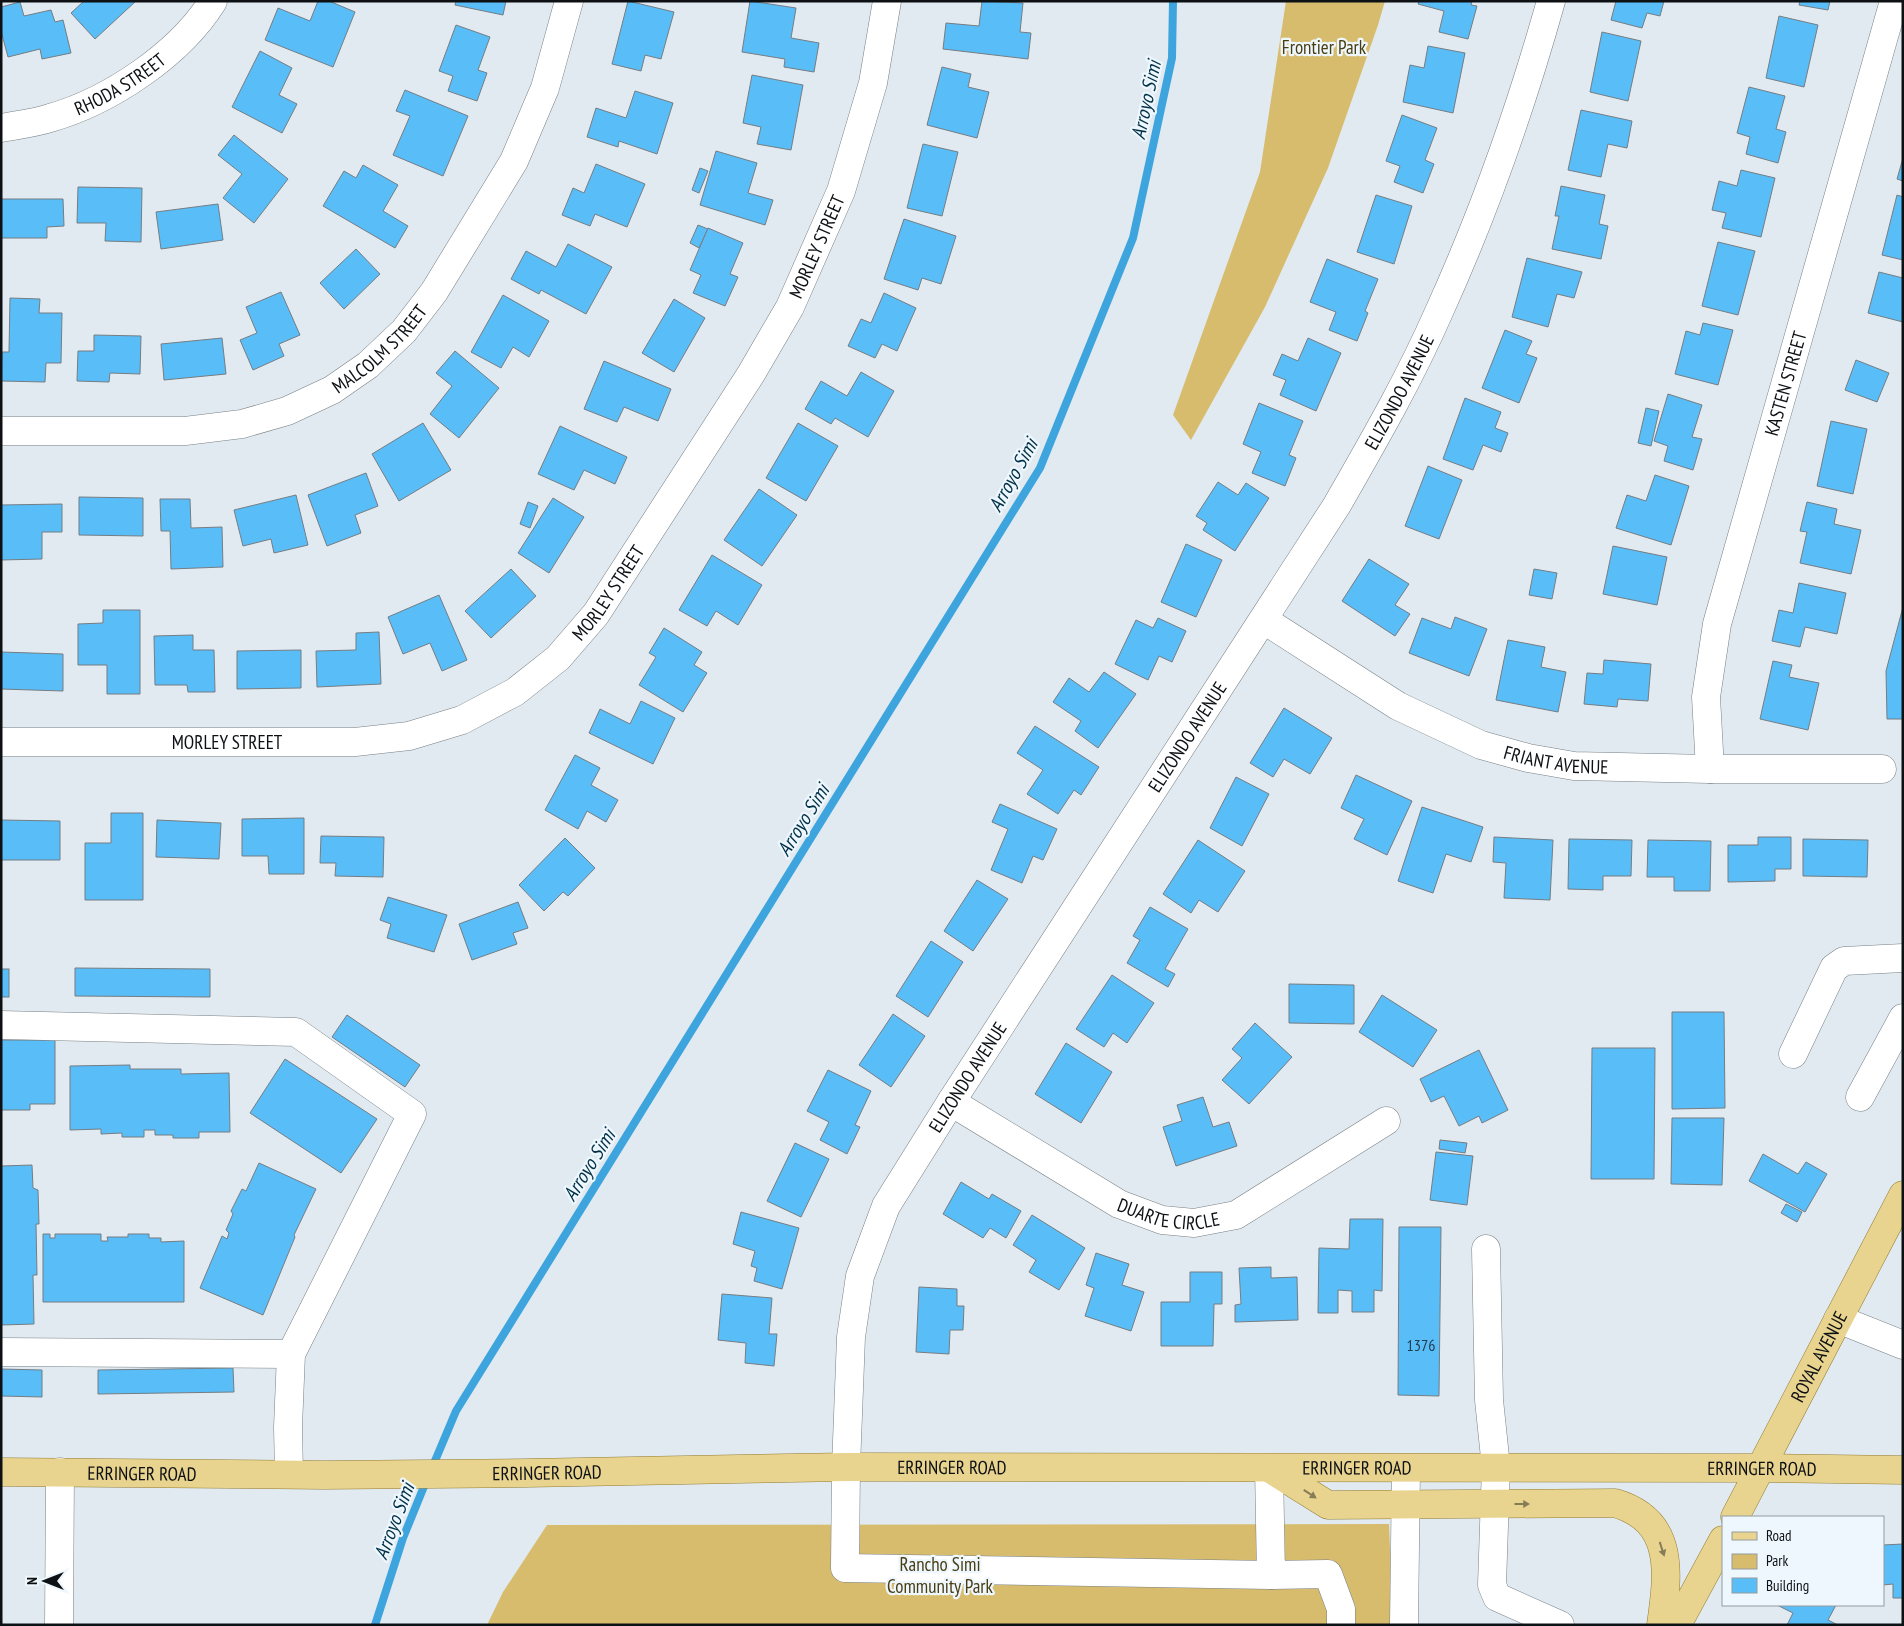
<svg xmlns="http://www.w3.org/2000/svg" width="1904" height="1626" font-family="'PT Sans Narrow',sans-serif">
  <rect width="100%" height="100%" fill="#e0eaf0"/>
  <g fill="#d7bc6d">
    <path d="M1286,1H1385L1378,25L1328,168L1265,307L1191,440L1173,415L1260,172Z"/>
    <path d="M1389,1524L1393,1625H487L503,1592L547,1525Z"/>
  </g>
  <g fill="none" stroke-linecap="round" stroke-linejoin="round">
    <g stroke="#3ea4dd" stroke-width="8">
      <path d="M432,1468L456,1411L1040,468L1133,238L1172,58L1173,1"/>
      <path d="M375,1625L403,1538L427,1479"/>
    </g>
  </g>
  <g fill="#59bdf8" stroke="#757d83">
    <path d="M84,1H136L95,39L71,13Z"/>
    <path d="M318,1H329L355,12L333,67L265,40L278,8L310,21Z"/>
    <path d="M456,1H506L503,15L455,5Z"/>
    <path d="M628,1L674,12L661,59L645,55L641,71L612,64Z"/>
    <path d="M750,1L796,8L791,38L819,43L814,72L784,67L785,59L742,52Z"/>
    <path d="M982,1L1023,3L1020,32L1031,33L1028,59L943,49L946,23L979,26Z"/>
    <path d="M1419,1H1472L1471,5L1477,6L1468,39L1439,32L1444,11L1418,4Z"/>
    <path d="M1616,1H1664L1660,16L1647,13L1642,28L1611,20Z"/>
    <path d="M1800,1H1830L1828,10L1799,5Z"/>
    <path d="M20,2L24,16L51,10L55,22L63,20L71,53L42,59L40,49L8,57L1,31V7Z"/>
    <path d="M1779,16L1818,25L1804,87L1766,78Z"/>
    <path d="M456,25L490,37L478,70L487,73L477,101L448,91L453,76L439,71Z"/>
    <path d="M1602,32L1641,41L1628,101L1590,92Z"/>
    <path d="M1428,46L1465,53L1453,113L1403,102L1410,65L1424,68Z"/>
    <path d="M260,51L292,68L279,95L297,104L282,133L232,107Z"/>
    <path d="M942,67L971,74L968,87L989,92L977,138L927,125Z"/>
    <path d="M752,75L803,85L791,150L757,144L761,127L743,123Z"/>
    <path d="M1749,87L1785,96L1776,129L1786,132L1778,163L1746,154L1750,137L1737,133Z"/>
    <path d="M405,90L468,116L443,176L393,155L410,116L396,111Z"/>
    <path d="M635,91L673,103L657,154L619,141L618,147L587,137L596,108L626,118Z"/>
    <path d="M1581,110L1632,121L1627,148L1608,144L1601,177L1568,170Z"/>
    <path d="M1402,115L1437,128L1425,160L1434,164L1423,193L1394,182L1400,166L1386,161Z"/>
    <path d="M234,135L288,179L254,223L223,198L242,174L218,155Z"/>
    <path d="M923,144L958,152L942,216L907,208Z"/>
    <path d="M716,151L757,163L748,193L773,200L765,225L700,205Z"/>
    <path d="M1903,158V181L1897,179Z"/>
    <path d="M596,164L645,184L627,227L595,214L590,226L562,215L573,188L584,193Z"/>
    <path d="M363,165L398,185L383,211L408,226L395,248L323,206L344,171L356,178Z"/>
    <path d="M700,168L708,171L699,193L692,190Z"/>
    <path d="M1741,170L1775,178L1761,237L1722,228L1726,213L1712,210L1719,181L1737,186Z"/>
    <path d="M1561,186L1605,195L1599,224L1608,226L1601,259L1552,249L1559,216H1555Z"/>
    <path d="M78,187L142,188L141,242L105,241L106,223H77Z"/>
    <path d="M1376,195L1412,206L1394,264L1357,252Z"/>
    <path d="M1897,195L1903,197V260L1882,255Z"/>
    <path d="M1,199H63L64,226L47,227V238H1Z"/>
    <path d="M218,204L223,240L161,249L156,212Z"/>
    <path d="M904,219L956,236L941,284L922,278L918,290L884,279Z"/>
    <path d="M698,225L708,229L699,248L690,243Z"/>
    <path d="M708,228L743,243L730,274L738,277L725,306L693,293L701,275L690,270Z"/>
    <path d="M1718,242L1755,251L1738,315L1702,306Z"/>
    <path d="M568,244L612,267L586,314L541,290L539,294L511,279L526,251L556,267Z"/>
    <path d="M356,249L380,274L344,309L320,283Z"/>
    <path d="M1527,258L1582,272L1574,298L1557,294L1548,327L1512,317Z"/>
    <path d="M1327,259L1378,279L1365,311L1368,313L1357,341L1329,330L1336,312L1310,302Z"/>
    <path d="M1879,272L1903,278V322L1868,313Z"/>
    <path d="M281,292L300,335L279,344L284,356L253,370L240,340L257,333L246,307Z"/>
    <path d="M884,293L916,308L897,351L882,344L875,358L848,346L861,319L871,323Z"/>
    <path d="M503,295L549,321L529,357L513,347L501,368L471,352Z"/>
    <path d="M10,298L40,299L39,313H62L61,363H46L45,382L1,381L2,352H9Z"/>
    <path d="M674,299L705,318L674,372L642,353Z"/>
    <path d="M1703,323L1733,330L1718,385L1675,374L1686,331L1700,335Z"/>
    <path d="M1505,330L1532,341L1526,354L1537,358L1519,403L1482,388Z"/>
    <path d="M94,335L141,336L140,374L110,373L109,382L77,381L78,351H94Z"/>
    <path d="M222,338L226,374L164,380L161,344Z"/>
    <path d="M1308,338L1341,353L1316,411L1280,395L1286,380L1273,375L1282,354L1298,361Z"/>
    <path d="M455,351L499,388L459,438L430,414L452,386L436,373Z"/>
    <path d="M1856,360L1889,373L1877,402L1845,390Z"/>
    <path d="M604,361L671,389L658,421L624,407L617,422L584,409Z"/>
    <path d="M861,372L894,391L868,437L835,418L831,424L805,409L821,381L847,396Z"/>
    <path d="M1668,394L1702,405L1692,437L1702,439L1693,470L1664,461L1668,446L1654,441Z"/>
    <path d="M1465,398L1501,412L1495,428L1508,433L1501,452L1483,445L1473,470L1443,459Z"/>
    <path d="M1259,403L1303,421L1289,455L1296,458L1285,486L1252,473L1261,452L1243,444Z"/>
    <path d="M1646,408L1659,411L1651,446L1638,443Z"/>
    <path d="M1831,421L1867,429L1853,494L1817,486Z"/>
    <path d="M423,423L451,470L399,501L372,454Z"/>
    <path d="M798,423L838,446L806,501L766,478Z"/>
    <path d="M560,426L627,457L615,484L584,470L574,490L538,474Z"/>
    <path d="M1428,466L1462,480L1439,539L1405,526Z"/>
    <path d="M366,473L378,506L355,515L361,533L327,546L308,495Z"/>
    <path d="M1655,475L1689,486L1671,545L1616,528L1627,495L1646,501Z"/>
    <path d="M1218,482L1238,495L1246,483L1269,498L1235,551L1203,530L1207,523L1196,516Z"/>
    <path d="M759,489L797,515L762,566L724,540Z"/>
    <path d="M296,495L308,545L274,553L271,539L243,546L234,510Z"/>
    <path d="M79,497L143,498V536L79,535Z"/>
    <path d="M553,498L584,517L549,573L518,553Z"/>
    <path d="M160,499H190L191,528L222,527L223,567L171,569L170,531H161Z"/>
    <path d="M528,502L538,506L530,528L520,524Z"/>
    <path d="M1807,502L1837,509L1834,524L1861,530L1851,574L1800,563L1807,532L1800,531Z"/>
    <path d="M62,504V532H42V559L1,560V505Z"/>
    <path d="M1186,544L1222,560L1196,617L1161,602Z"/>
    <path d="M1613,546L1667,557L1657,605L1603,594Z"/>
    <path d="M712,555L762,585L738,625L716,611L707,626L679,610Z"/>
    <path d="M1369,559L1409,584L1395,605L1410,614L1395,636L1342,601Z"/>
    <path d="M511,569L536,596L491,638L465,611Z"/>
    <path d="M1534,569L1557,573L1552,599L1529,595Z"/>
    <path d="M1799,583L1846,593L1837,634L1805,627L1800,647L1772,641L1779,610L1793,613Z"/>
    <path d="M439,595L467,660L442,671L430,643L403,654L388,617Z"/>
    <path d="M1903,607V719H1887L1886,671Z"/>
    <path d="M103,610H140V694H107V665H78V624L103,623Z"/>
    <path d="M1455,617L1487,629L1469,676L1409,653L1422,618L1451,629Z"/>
    <path d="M1158,618L1186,631L1172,662L1159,656L1148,680L1115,664L1136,620L1153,628Z"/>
    <path d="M664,628L702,652L694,665L707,673L683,712L639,685L656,657L649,653Z"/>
    <path d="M379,632L381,684L317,687L316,651L356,650V633Z"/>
    <path d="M193,635V650H214L215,692H188L187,685H155L154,636Z"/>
    <path d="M1508,640L1545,647L1541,667L1566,672L1558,712L1496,700Z"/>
    <path d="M301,650V688L237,689V651Z"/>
    <path d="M1,652L63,654V691L1,689Z"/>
    <path d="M1604,660L1651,664L1648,701L1618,699L1617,707L1584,704L1587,673L1603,674Z"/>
    <path d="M1773,661L1792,665L1789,677L1819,683L1808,730L1760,719Z"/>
    <path d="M1104,672L1136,694L1098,748L1075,731L1081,721L1053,702L1069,678L1089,692Z"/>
    <path d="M641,701L675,718L653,764L589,733L600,709L630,724Z"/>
    <path d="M1284,708L1332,738L1310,774L1284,759L1273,777L1250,763Z"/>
    <path d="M1035,726L1099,767L1081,795L1074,790L1058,814L1027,794L1043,770L1017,753Z"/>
    <path d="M575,755L600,768L591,785L618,800L606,822L587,811L578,829L545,810Z"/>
    <path d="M1356,775L1412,801L1387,855L1354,839L1364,819L1341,808Z"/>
    <path d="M1236,777L1269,794L1242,846L1210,828Z"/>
    <path d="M1000,804L1057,829L1043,860L1033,856L1022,883L991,870L1008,829L992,822Z"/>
    <path d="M1422,807L1483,827L1471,862L1446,854L1433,893L1398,881Z"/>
    <path d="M111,813H143V900H85V843H111Z"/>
    <path d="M304,818V874H269L268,856H242V819Z"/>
    <path d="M1,820L60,821V860H1Z"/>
    <path d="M157,820L221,823L219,859L156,857Z"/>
    <path d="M321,836L384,837L383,877L335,876L336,863H320Z"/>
    <path d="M1494,837L1553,840L1550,900L1504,898L1506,863L1493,862Z"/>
    <path d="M1758,837H1791V869H1775V881L1728,882V845H1758Z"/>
    <path d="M565,838L595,868L568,896L563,892L544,911L519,885Z"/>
    <path d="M1569,839L1632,840L1631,876H1603V890L1568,889Z"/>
    <path d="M1803,839L1868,840L1867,877L1803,876Z"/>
    <path d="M1198,840L1245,871L1218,912L1199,900L1191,913L1163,894Z"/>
    <path d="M1648,840L1711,841L1710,891H1674V877H1647Z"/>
    <path d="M977,880L1008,899L973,951L944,931Z"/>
    <path d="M388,897L447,915L434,952L387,938L391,924L380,920Z"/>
    <path d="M518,902L528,928L513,933L517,944L472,960L459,924Z"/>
    <path d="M1150,907L1188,929L1165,969L1175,974L1168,987L1127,963L1140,940L1133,936Z"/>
    <path d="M931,941L963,962L928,1017L896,996Z"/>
    <path d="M75,968L210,969V997L75,996Z"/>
    <rect x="1" y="969" width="8" height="28"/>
    <path d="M1112,975L1154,1003L1127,1043L1113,1033L1104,1047L1076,1029Z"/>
    <path d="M1289,984L1354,985V1024L1289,1023Z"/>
    <path d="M1382,995L1437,1030L1413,1067L1359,1032Z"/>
    <path d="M1672,1012H1724L1725,1108L1672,1109Z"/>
    <path d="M893,1014L925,1036L891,1087L859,1065Z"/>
    <path d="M347,1015L420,1065L405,1087L332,1037Z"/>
    <path d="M1255,1023L1292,1057L1249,1104L1222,1080L1242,1058L1232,1049Z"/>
    <path d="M1,1040H55V1104H30V1110H1Z"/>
    <path d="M1066,1043L1112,1072L1081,1123L1035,1094Z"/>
    <path d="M1592,1048H1655L1654,1179H1591Z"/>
    <path d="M1479,1050L1508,1110L1482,1123L1479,1116L1459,1126L1444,1096L1431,1102L1420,1079Z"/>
    <path d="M285,1059L377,1119L341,1173L250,1113Z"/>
    <path d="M130,1065V1069H181V1074L229,1073L230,1132H199V1138H173V1135H155V1130H144V1137H122V1133L101,1134V1129L70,1130V1066Z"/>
    <path d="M828,1070L871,1091L855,1125L860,1127L847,1154L820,1140L829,1122L807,1111Z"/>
    <path d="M1203,1097L1213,1127L1229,1122L1237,1146L1176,1166L1163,1127L1182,1121L1177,1105Z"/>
    <path d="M1672,1118H1724L1722,1185L1671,1184Z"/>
    <path d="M1440,1140L1467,1143L1465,1153L1439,1149Z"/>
    <path d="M795,1143L829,1159L801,1217L767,1201Z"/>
    <path d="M1436,1152L1473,1156L1467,1205L1430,1200Z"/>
    <path d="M1763,1154L1798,1174L1806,1162L1827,1174L1805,1212L1749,1181Z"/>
    <path d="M259,1163L316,1189L294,1235L295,1237L263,1315L200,1288L222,1236L227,1239L229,1233L226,1230L233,1214L231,1211L242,1189L246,1191Z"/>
    <path d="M32,1165L33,1188L38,1190L39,1224H36L37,1275H33L34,1324L1,1325V1166Z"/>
    <path d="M961,1182L989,1199L992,1194L1021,1211L1006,1238L990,1228L983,1238L943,1214Z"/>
    <path d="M1786,1204L1802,1212L1797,1222L1781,1213Z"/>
    <path d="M741,1212L799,1228L782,1289L754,1281L757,1268L751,1266L755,1251L733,1244Z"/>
    <path d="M1032,1215L1085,1248L1059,1290L1029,1272L1036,1260L1013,1245Z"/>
    <path d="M1350,1219H1383L1382,1291L1374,1290V1312H1352V1291L1338,1290V1313H1318L1319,1248L1349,1249Z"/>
    <path d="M1399,1227H1441L1439,1396L1398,1395Z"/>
    <path d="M43,1234H50V1238H55V1234H101V1241H108L107,1237H128V1234H149V1238H161V1242L184,1241V1302H43Z"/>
    <path d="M1096,1253L1129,1264L1122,1285L1144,1292L1131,1331L1085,1316L1094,1288L1086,1285Z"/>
    <path d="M1271,1267V1278L1297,1277L1298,1320L1235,1322V1305L1241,1304L1239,1268Z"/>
    <path d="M1190,1272H1222V1304H1214L1213,1346H1161V1302H1190Z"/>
    <path d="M919,1287L957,1289V1306H964L963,1330H950L949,1354L916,1352Z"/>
    <path d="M722,1294L772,1298L769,1334H777L774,1366L745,1363L746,1343L718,1340Z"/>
    <path d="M233,1368L234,1392L98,1394V1370Z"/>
    <path d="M1,1369L42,1370V1397L1,1396Z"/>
    <path d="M1903,1544V1598H1893V1584L1883,1585V1545Z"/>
    <path d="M1777,1605H1836L1828,1620L1838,1625H1787L1793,1613Z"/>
  </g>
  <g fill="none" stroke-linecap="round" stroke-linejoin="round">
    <defs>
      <g id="minor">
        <path id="s1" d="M1,128C17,125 35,123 50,118C110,101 180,54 213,1"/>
        <path id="s2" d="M1,431H185L242,424L287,411L332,390L368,365L404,331L434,292L514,161L545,88L569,1"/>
        <path id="s3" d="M1264,620L1398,706L1481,745L1528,758L1574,766L1710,769H1882"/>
        <path id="s4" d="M1,742H355L409,736L462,720L515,692L558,658L596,614L751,374L790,307L841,191L873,83L887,1"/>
        <path id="s5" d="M1710,769L1706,697L1717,624L1894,1"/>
        <path d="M1,1025L296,1032L412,1114L291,1354L288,1427L289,1474"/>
        <path d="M1793,1054L1834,968L1844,961L1903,958"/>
        <path d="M1860,1097L1903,1018"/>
        <path id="s6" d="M951,1102L1119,1204L1162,1220L1194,1223L1236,1215L1386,1121"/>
        <path d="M1486,1249L1489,1400L1496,1467L1492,1585L1497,1597L1560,1625"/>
        <path d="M1838,1319L1903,1345"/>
        <path d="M1,1352L291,1354"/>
        <path d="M1269,1468L1271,1575L1328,1574L1341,1609V1625"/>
        <path id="s7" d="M1271,1575L845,1568L846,1467L851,1337L860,1276L886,1206L951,1102L1337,505C1373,442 1409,380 1438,314C1484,213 1521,108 1551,1"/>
        <path d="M59,1625L60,1472"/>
        <path d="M1404,1625L1406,1468"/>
      </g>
      <g id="major">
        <path d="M1269,1468L1328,1505L1615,1503C1676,1521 1668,1575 1661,1625"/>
        <path id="s8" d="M1,1472L324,1475L527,1473L846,1467L1762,1468L1903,1470"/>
        <path id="s9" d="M1735,1517L1903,1195"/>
        <path d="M1677,1625L1723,1540"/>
      </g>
    </defs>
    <use href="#minor" stroke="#788086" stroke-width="29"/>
    <use href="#major" stroke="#937d34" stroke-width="29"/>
    <use href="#minor" stroke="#fff" stroke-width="28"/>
    <use href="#major" stroke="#e9d48f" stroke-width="28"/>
  </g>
  <defs><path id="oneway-solid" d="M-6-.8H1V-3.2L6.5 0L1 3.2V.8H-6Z" transform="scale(1.25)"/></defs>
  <g fill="#867c58">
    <use href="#oneway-solid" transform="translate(1310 1494) rotate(33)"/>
    <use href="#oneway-solid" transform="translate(1522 1504)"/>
    <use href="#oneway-solid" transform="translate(1662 1549) rotate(72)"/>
  </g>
  <g text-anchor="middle" stroke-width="4.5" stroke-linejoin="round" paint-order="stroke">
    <g font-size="16" fill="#213c4d">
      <text x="1421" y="1351">1376</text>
    </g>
    <g font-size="19" fill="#4a3d12" stroke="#edf7fd">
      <text x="1324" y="54">Frontier Park</text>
      <text x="940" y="1571">Rancho Simi<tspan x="940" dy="22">Community Park</tspan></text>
    </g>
    <g font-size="19" fill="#0e1114" stroke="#edf7fd">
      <text dy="7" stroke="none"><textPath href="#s1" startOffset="128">RHODA STREET</textPath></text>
      <text dy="7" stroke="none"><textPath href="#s4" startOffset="1066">MORLEY STREET</textPath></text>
      <text dy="7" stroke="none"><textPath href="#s2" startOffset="401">MALCOLM STREET</textPath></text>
      <text dy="7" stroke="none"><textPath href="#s5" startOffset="396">KASTEN STREET</textPath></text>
      <text dy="7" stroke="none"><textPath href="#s7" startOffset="1756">ELIZONDO AVENUE</textPath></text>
      <text dy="7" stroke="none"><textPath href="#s4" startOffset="661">MORLEY STREET</textPath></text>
      <text dy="7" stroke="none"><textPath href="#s7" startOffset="1351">ELIZONDO AVENUE</textPath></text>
      <text dy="7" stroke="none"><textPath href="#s4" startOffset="226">MORLEY STREET</textPath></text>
      <text dy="7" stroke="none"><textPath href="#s3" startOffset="328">FRIANT AVENUE</textPath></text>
      <text dy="7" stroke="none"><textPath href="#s7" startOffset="946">ELIZONDO AVENUE</textPath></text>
      <text dy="7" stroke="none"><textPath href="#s6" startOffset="248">DUARTE CIRCLE</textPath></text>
      <text dy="7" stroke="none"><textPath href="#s9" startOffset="181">ROYAL AVENUE</textPath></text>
      <text dy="7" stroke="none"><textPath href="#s8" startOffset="951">ERRINGER ROAD</textPath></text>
      <text dy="7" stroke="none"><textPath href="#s8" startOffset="1356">ERRINGER ROAD</textPath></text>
      <text dy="7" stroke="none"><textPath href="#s8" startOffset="1761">ERRINGER ROAD</textPath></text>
      <text dy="7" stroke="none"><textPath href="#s8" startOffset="141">ERRINGER ROAD</textPath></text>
      <text dy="7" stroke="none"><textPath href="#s8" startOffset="546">ERRINGER ROAD</textPath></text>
    </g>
    <g font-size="20" font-style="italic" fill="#023047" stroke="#edf7fd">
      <text transform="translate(1146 100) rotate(-78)" y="7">Arroyo Simi</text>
      <text transform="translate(1013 475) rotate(-61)" y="7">Arroyo Simi</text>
      <text transform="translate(803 820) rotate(-58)" y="7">Arroyo Simi</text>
      <text transform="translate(589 1165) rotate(-58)" y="7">Arroyo Simi</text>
      <text transform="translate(394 1521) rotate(-69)" y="7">Arroyo Simi</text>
    </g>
  </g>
  <rect width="1904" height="1626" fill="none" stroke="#0e1114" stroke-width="5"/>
  <rect x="1722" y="1516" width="162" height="90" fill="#edf7fd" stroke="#949ba0"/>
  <rect x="1732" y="1532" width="25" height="8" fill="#e9d48f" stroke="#949ba0"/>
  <text x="1766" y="1541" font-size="15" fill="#0e1114">Road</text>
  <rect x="1732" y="1554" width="25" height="15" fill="#d7bc6d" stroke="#949ba0"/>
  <text x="1766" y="1566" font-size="15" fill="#0e1114">Park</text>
  <rect x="1732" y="1578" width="25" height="15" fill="#59bdf8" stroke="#949ba0"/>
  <text x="1766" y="1591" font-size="15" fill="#0e1114">Building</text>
  <g transform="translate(45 1581) rotate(270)" stroke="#edf7fd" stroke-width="4" paint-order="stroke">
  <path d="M0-4L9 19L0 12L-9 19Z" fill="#0e1114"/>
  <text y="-8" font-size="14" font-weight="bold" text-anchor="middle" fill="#0e1114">N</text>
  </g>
</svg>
